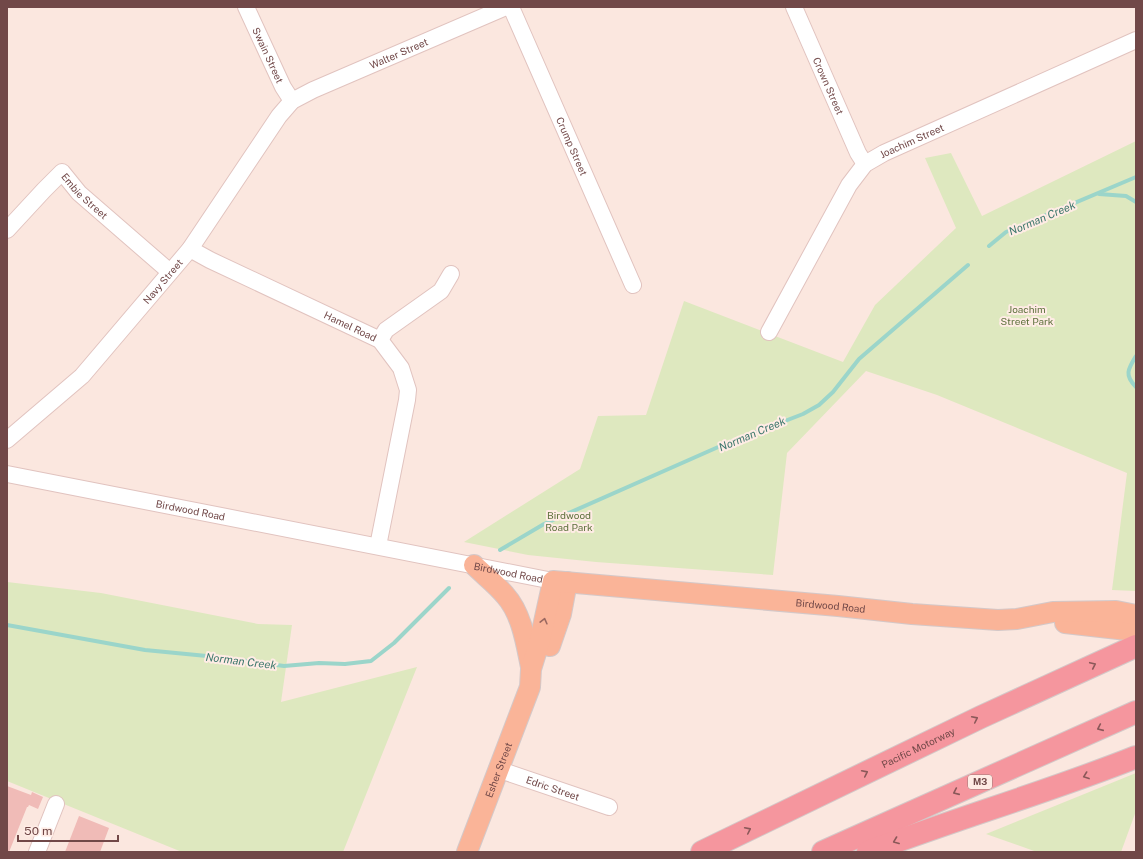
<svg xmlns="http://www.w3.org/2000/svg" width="1143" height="859" font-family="'Public Sans',sans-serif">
  <rect width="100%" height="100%" fill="#fbe7df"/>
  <g fill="#dee8bf">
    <path d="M1136,141V591L1112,590L1127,473L937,395L866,371L787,453L773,575L596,562L528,555L464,542L580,469L598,416L646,415L684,301L843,362L875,305L956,228L925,158L951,153L982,216Z"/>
    <path d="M7,582L101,593L258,624L292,625L281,702L417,667L343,852H182L7,781Z"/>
    <path d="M1136,773V811L1121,852H1037L986,834Z"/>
  </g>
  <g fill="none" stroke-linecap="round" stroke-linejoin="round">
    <g stroke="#9bd5ca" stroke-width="4">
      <path d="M1099,194L1126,196L1136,202"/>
      <path d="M989,246L1006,232L1136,177"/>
      <path d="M1136,356C1128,369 1124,375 1136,387"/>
      <path d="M500,550L544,524L725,444L803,414L819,405L833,392L859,359L968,265"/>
      <path d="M7,625L145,650L217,657L284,666L319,663L345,664L371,661L394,643L449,588"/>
    </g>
  </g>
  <g fill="#f0bbb7">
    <path d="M7,786L31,795L32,792L43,797L38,809L29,805L28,807H27L9,852H7Z"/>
    <path d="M79,816L109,828L100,852H65Z"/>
  </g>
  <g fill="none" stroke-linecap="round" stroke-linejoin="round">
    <defs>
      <g id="minor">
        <path id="s1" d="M246,7L283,87L292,101"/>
        <path id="s2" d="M511,7L633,285"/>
        <path id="s3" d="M794,7L858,153L865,164"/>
        <path id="s4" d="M7,230L44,190L62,172L79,193L170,272"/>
        <path id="s5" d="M190,249L210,260L380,340L401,368L408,390L407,400L378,546"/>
        <path id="s6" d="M769,332L849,185L865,164L884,153L1136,40"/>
        <path d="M380,340L386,330L441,291L451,274"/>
        <path id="s7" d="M7,440L82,376L190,249L279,116L292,101L313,90L506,7"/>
        <path id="s8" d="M7,474L553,581"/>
        <path id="s9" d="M497,769L609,807"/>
        <path d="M37,852L56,804"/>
      </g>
      <g id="major">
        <path d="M474,565C484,575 496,584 505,595C522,614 526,643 531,667"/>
        <path d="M1065,623L1136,631"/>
        <path d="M550,646L561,614L567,582"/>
        <path id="s10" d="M467,852L530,687L531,669L540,640L553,581L838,606L912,614L998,620L1017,619L1053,612L1116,611L1136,615"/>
      </g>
      <g id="highway">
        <path id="s11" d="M702,852L981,717L1136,646"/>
        <path d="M823,852L1136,712"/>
        <path d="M868,852C957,818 1048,792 1136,757"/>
      </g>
    </defs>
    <use href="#minor" stroke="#e1c3bf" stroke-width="18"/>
    <use href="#major" stroke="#d4c8c8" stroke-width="22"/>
    <use href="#highway" stroke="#d4c8c8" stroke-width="24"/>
    <use href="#minor" stroke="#fff" stroke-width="16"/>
    <use href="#major" stroke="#fab498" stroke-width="20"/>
    <use href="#highway" stroke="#f5969e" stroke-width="22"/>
  </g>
  <defs><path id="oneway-chevron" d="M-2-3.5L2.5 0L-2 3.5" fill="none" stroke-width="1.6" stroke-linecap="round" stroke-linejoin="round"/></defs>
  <use stroke="#9a6860" href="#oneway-chevron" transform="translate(544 621) rotate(-76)"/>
  <g stroke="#8b5859">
    <use href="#oneway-chevron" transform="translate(1093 665) rotate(-25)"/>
    <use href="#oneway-chevron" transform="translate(975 719) rotate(-26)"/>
    <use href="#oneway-chevron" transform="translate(1100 728) rotate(156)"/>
    <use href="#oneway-chevron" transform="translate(865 773) rotate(-26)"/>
    <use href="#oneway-chevron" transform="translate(1086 776) rotate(160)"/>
    <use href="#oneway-chevron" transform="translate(956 792) rotate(156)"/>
    <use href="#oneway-chevron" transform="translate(748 830) rotate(-26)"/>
    <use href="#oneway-chevron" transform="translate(896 841) rotate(159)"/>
  </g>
  <g text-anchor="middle" stroke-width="4" stroke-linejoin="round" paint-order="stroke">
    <rect fill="#ffece5" stroke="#9c7977" stroke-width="1" x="968" y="775" width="24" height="14" rx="3"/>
    <g font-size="9" font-weight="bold" fill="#714848">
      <text x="980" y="785">M3</text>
    </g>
    <g font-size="10" fill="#714848" stroke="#ffece5">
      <text dy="4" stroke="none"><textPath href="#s7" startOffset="562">Walter Street</textPath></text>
      <text dy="4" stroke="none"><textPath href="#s1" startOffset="53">Swain Street</textPath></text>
      <text dy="4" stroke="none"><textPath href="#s3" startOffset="86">Crown Street</textPath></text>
      <text dy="4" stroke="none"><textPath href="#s6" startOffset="246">Joachim Street</textPath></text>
      <text dy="4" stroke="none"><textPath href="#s2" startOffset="152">Crump Street</textPath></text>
      <text dy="4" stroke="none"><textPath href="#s4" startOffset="113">Embie Street</textPath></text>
      <text dy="4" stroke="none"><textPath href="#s7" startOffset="223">Navy Street</textPath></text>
      <text dy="4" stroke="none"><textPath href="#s5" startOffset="178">Hamel Road</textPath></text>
      <text dy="4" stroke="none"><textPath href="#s8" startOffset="187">Birdwood Road</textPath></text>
      <text dy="4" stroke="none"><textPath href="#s8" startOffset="511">Birdwood Road</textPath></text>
      <text dy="4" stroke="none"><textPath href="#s10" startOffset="564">Birdwood Road</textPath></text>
      <text dy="4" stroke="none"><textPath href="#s11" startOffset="240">Pacific Motorway</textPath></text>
      <text dy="4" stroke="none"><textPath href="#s10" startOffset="88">Esher Street</textPath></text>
      <text dy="4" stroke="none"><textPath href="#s9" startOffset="59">Edric Street</textPath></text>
    </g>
    <g font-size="10" fill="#5e713d" stroke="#ffece5">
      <text x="1027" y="313">Joachim<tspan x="1027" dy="12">Street Park</tspan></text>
      <text x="569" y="519">Birdwood<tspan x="569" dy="12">Road Park</tspan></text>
    </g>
    <g font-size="11" font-style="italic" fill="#3c776c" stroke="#ffece5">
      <text transform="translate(1042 218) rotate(-23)" y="4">Norman Creek</text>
      <text transform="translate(752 434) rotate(-23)" y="4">Norman Creek</text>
      <text transform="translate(241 661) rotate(7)" y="4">Norman Creek</text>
    </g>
  </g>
  <rect width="1143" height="859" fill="none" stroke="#714848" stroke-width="16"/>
  <path d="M18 835v6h100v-6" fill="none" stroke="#714848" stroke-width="2"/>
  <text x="24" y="835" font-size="12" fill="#714848" stroke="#ffece5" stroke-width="3" paint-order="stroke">50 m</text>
</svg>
